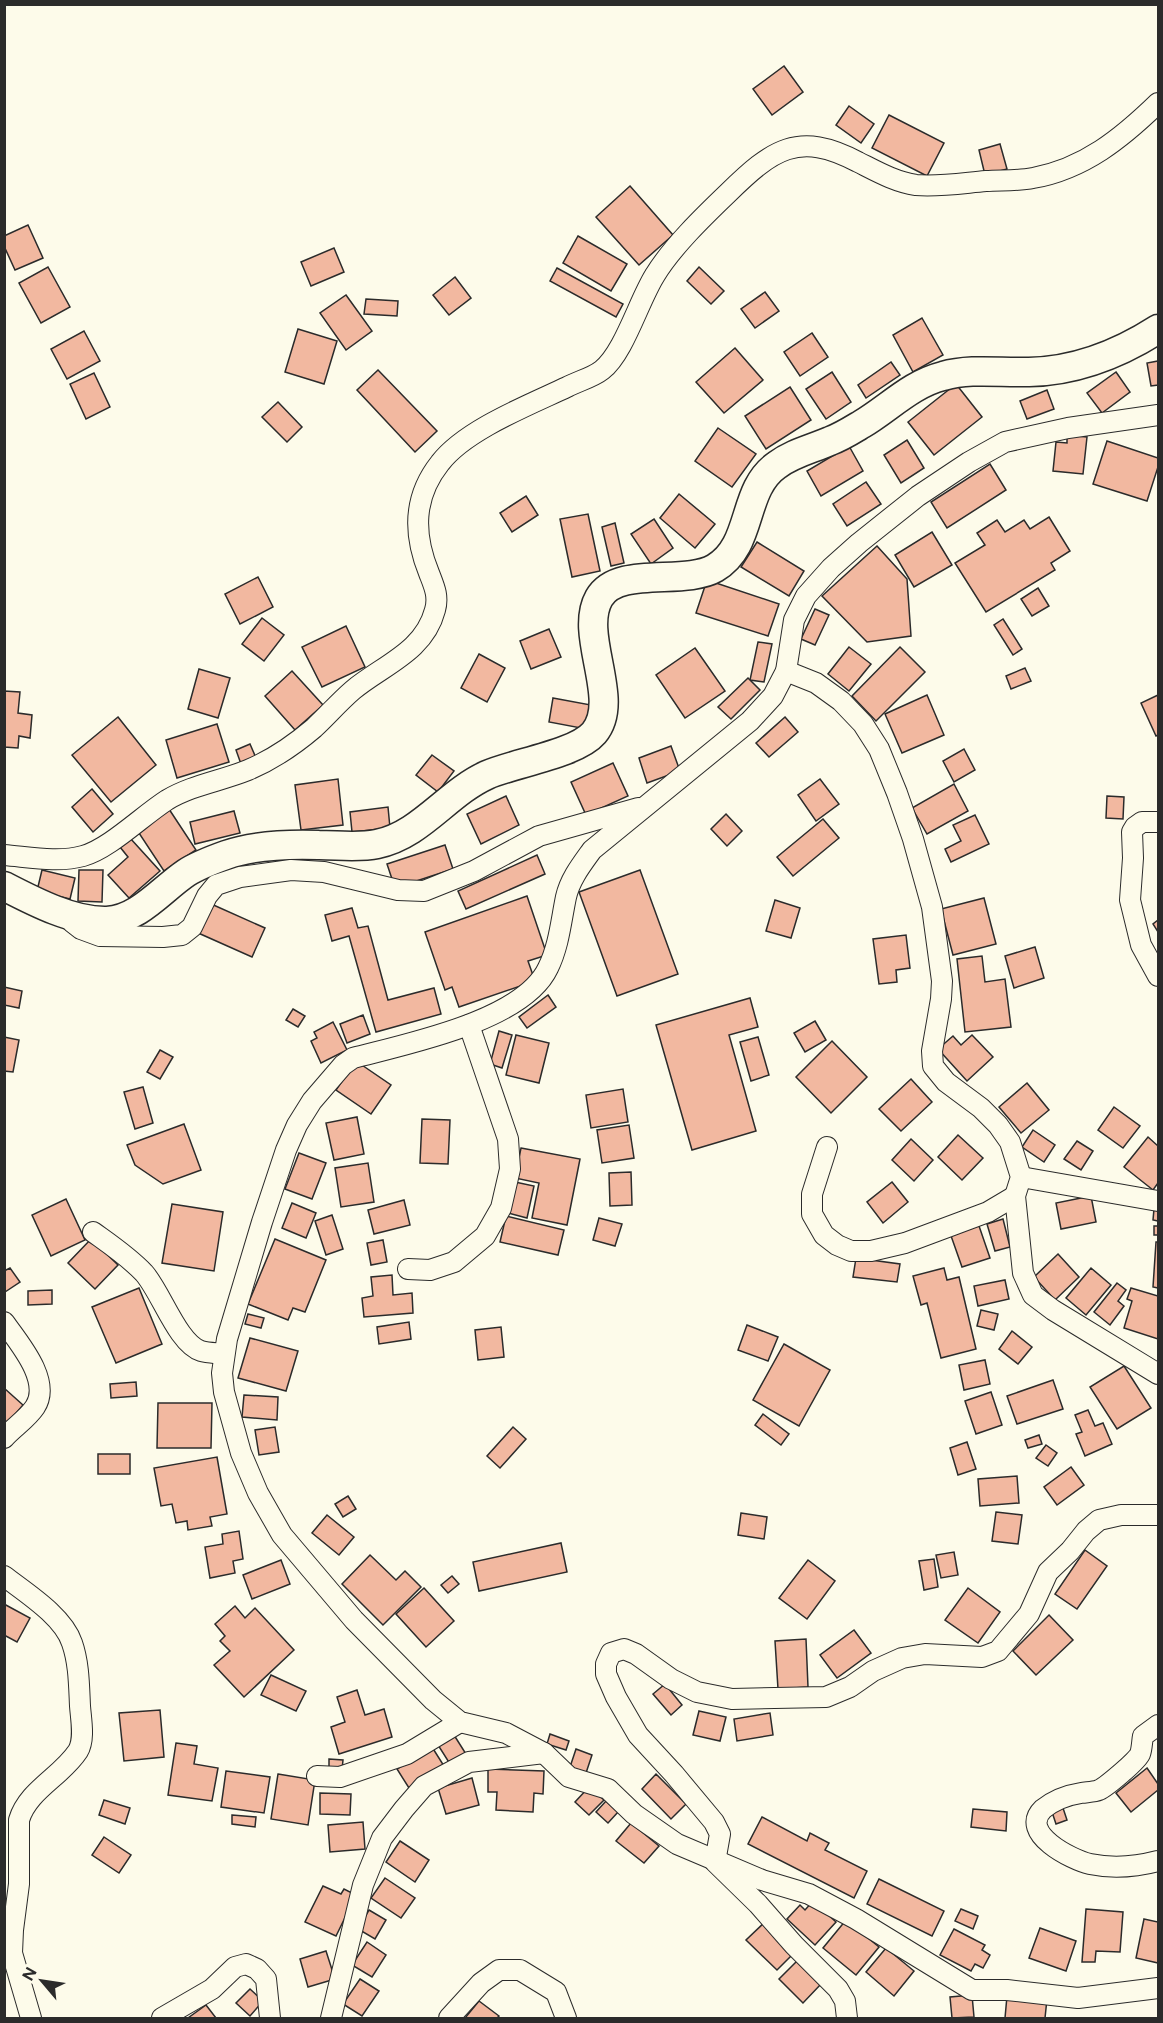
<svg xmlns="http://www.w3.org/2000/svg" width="1163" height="2023" font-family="Figtree,sans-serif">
  <rect width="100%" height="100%" fill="#fdfbea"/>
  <g fill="#f2b8a0" stroke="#2b2b2b" stroke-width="1.5">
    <path d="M784,66L803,92L772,115L753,89Z"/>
    <path d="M849,106L874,124L861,143L836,125Z"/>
    <path d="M889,115L944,143L927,176L872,148Z"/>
    <path d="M1000,144L1007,169L985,175L979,150Z"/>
    <path d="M630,186L673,235L639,265L596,217Z"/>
    <path d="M28,225L43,258L15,270L4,246V236Z"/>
    <path d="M578,236L627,264L611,291L563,263Z"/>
    <path d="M334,248L344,272L311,286L301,262Z"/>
    <path d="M48,267L70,307L41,323L19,283Z"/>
    <path d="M699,267L724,291L711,304L687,281Z"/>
    <path d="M557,268L623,304L616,317L550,281Z"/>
    <path d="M455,277L471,298L449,315L433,295Z"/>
    <path d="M765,292L779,311L755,328L741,309Z"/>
    <path d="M346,295L372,331L346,350L320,313Z"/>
    <path d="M366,299L398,301L397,316L364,314Z"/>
    <path d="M922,318L943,355L913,372L893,335Z"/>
    <path d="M298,329L337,341L324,384L285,372Z"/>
    <path d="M84,331L100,361L67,379L51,349Z"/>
    <path d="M812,333L828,357L800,376L784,352Z"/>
    <path d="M735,348L763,380L724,413L696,382Z"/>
    <path d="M1158,361V385L1151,386L1147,363Z"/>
    <path d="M891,362L900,375L866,398L858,385Z"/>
    <path d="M378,370L437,431L415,452L357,390Z"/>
    <path d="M832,372L851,402L826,419L806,389Z"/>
    <path d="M1116,372L1130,392L1102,413L1087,393Z"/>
    <path d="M94,373L110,407L86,419L70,384Z"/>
    <path d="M956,384L982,417L934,455L908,422Z"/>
    <path d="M790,387L811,420L766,449L745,416Z"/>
    <path d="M1047,390L1054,409L1027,419L1020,401Z"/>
    <path d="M278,402L302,427L287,442L262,417Z"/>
    <path d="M718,428L756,454L732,487L695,461Z"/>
    <path d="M1067,435L1087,437L1083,474L1053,471L1056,442L1067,443Z"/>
    <path d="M907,440L924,468L901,483L884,455Z"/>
    <path d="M1107,441L1158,458V467L1147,501L1093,484Z"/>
    <path d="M849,446L863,471L821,496L807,471Z"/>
    <path d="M990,464L1006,490L947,528L931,502Z"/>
    <path d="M866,482L881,504L847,526L833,504Z"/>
    <path d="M679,494L715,524L695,548L660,518Z"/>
    <path d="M526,496L538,515L512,532L500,513Z"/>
    <path d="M588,514L600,571L572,577L560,519Z"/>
    <path d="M1049,517L1070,551L1051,563L1055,570L986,612L955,563L985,545L977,533L997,520L1005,532L1024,520L1030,529Z"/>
    <path d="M654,519L673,548L651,564L631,534Z"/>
    <path d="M615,523L624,563L611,566L602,527Z"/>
    <path d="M932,532L952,565L914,587L895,555Z"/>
    <path d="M757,542L804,571L789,596L741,567Z"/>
    <path d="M877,546L907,579L911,636L867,642L822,596Z"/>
    <path d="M258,577L273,607L240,624L225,594Z"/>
    <path d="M707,580L779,604L768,636L696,613Z"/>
    <path d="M1038,588L1049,606L1032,616L1021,599Z"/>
    <path d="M815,609L829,615L815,645L801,639Z"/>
    <path d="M262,618L284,635L264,661L242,644Z"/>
    <path d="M1003,619L1022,649L1013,655L994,625Z"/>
    <path d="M346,626L365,667L322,687L302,647Z"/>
    <path d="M549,629L561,657L531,669L520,641Z"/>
    <path d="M758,642L772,644L764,682L750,680Z"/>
    <path d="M849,647L871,664L849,691L828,674Z"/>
    <path d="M900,647L925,672L876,721L852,696Z"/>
    <path d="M695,648L725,691L685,718L656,675Z"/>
    <path d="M479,654L505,668L487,702L461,688Z"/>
    <path d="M1025,668L1031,681L1011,689L1006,676Z"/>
    <path d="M199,669L230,678L218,718L188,709Z"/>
    <path d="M292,671L323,705L295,730L265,696Z"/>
    <path d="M748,678L760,690L731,719L718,707Z"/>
    <path d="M4,691L20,692L18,713L32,715L30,738L19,736L18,748L4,747Z"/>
    <path d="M927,695L944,735L902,753L885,714Z"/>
    <path d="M1158,695V735L1156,736L1141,703Z"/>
    <path d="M553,698L591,705L586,729L549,722Z"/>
    <path d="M118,717L156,765L111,802L72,755Z"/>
    <path d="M785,717L798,732L769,757L756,743Z"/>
    <path d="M217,724L229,762L177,778L166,740Z"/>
    <path d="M250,744L256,758L241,764L236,750Z"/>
    <path d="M671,746L680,771L647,783L639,758Z"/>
    <path d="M964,749L975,770L954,782L943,761Z"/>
    <path d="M432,755L454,771L438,792L416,775Z"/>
    <path d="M613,763L628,796L586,815L571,782Z"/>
    <path d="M338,779L343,825L301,830L295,785Z"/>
    <path d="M820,779L839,804L816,821L798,795Z"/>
    <path d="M954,784L968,811L927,834L912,808Z"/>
    <path d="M92,789L113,814L93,832L72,807Z"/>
    <path d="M506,796L519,825L481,844L467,814Z"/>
    <path d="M1107,796L1124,797L1123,819L1106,818Z"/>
    <path d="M167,806L196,850L164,871L135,827Z"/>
    <path d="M388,807L390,828L352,832L350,812Z"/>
    <path d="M234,811L240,833L195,844L190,822Z"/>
    <path d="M726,814L742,831L727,846L711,829Z"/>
    <path d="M975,815L989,844L951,862L945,849L961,841L953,825Z"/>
    <path d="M823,819L839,838L793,876L777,857Z"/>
    <path d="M130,838L160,871L129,898L108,875L128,857L120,847Z"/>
    <path d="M445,845L453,869L395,888L387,864Z"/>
    <path d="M537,855L545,874L466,909L458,891Z"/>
    <path d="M42,870L75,878L70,899L37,891Z"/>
    <path d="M79,870H103L102,902L78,901Z"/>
    <path d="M640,870L678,974L617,996L579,892Z"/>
    <path d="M527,896L547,955L528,961L535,981L459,1007L452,987L445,990L425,932Z"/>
    <path d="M984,898L996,944L953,955L941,909Z"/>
    <path d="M775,900L800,908L791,938L766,931Z"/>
    <path d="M209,903L265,928L252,957L196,932Z"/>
    <path d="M352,908L358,928L368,926L388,1000L434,988L441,1014L376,1032L349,936L332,941L325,915Z"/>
    <path d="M1158,920V932L1153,924Z"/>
    <path d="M906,935L910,968L896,970L897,982L879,984L873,939Z"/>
    <path d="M1035,947L1044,978L1014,988L1005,956Z"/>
    <path d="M982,956L985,982L1005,979L1011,1027L965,1032L957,959Z"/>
    <path d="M4,987L22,991L19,1008L4,1005Z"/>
    <path d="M548,995L556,1007L527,1028L519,1017Z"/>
    <path d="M750,998L758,1027L729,1035L756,1131L692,1150L656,1025Z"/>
    <path d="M293,1009L305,1016L298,1027L286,1020Z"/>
    <path d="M363,1015L370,1034L347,1043L340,1024Z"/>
    <path d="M815,1021L826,1040L805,1052L794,1033Z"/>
    <path d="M333,1022L347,1050L321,1063L311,1041L317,1038L314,1032Z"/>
    <path d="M499,1031L512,1035L502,1068L490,1064Z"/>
    <path d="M516,1035L549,1043L539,1083L506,1075Z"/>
    <path d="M972,1035L993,1057L967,1081L938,1049L953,1036L961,1045Z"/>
    <path d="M4,1037L19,1040L13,1072L4,1071Z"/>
    <path d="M758,1037L769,1075L751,1081L740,1042Z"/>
    <path d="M832,1041L867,1077L831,1113L796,1077Z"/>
    <path d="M160,1050L173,1057L160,1079L147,1072Z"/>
    <path d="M356,1061L391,1085L371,1114L336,1090Z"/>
    <path d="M911,1079L932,1102L901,1131L879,1109Z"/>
    <path d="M1027,1083L1049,1110L1021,1133L999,1107Z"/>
    <path d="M143,1087L153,1123L135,1129L124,1092Z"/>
    <path d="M623,1089L628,1122L591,1128L586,1095Z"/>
    <path d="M1114,1107L1140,1126L1123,1148L1098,1130Z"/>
    <path d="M357,1117L364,1154L334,1160L326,1123Z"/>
    <path d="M422,1119L450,1120L448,1164L420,1163Z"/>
    <path d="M184,1124L201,1170L163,1184L135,1165L127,1145Z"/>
    <path d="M629,1125L634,1158L602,1163L597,1130Z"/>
    <path d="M1033,1130L1055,1145L1044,1162L1022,1147Z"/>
    <path d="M958,1135L983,1158L962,1180L938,1157Z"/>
    <path d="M1148,1137L1158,1146V1183L1153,1190L1124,1167Z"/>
    <path d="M911,1139L933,1160L914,1181L892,1160Z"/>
    <path d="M1077,1141L1093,1151L1081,1170L1064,1159Z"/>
    <path d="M521,1148L580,1159L567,1225L532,1218L539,1183L515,1178Z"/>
    <path d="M299,1153L326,1163L312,1199L285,1189Z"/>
    <path d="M368,1163L374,1202L341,1207L335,1168Z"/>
    <path d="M631,1172L632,1205L610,1206L609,1173Z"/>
    <path d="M515,1182L534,1186L527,1218L508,1213Z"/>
    <path d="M892,1182L908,1202L883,1223L867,1202Z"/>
    <path d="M1091,1196L1096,1222L1061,1229L1056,1203Z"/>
    <path d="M66,1199L85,1240L51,1256L32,1215Z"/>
    <path d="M404,1200L410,1225L374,1234L368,1210Z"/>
    <path d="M292,1203L316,1213L306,1238L282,1228Z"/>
    <path d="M172,1204L223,1212L214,1271L162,1263Z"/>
    <path d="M1154,1209L1158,1210V1221L1153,1220Z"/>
    <path d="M332,1215L343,1249L326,1255L315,1221Z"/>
    <path d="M506,1216L564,1230L558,1255L500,1242Z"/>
    <path d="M599,1218L622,1224L615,1246L593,1240Z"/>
    <path d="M1003,1219L1010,1247L995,1251L987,1224Z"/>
    <path d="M978,1223L990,1258L962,1267L950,1233Z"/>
    <rect x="1154" y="1226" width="4" height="9"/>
    <path d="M91,1239L118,1265L95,1289L68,1263Z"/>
    <path d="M275,1239L326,1260L305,1312L293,1308L288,1320L248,1304Z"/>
    <path d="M383,1240L387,1262L371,1265L367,1243Z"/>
    <path d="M1156,1242H1158V1288L1153,1287Z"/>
    <path d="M1058,1254L1079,1277L1055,1300L1034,1277Z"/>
    <path d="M856,1258L900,1264L897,1282L853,1277Z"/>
    <path d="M10,1268L20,1282L5,1292L4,1271Z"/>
    <path d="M944,1268L947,1280L959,1277L976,1349L941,1358L927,1303L921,1305L913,1276Z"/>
    <path d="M1091,1268L1111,1285L1086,1315L1066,1298Z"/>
    <path d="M392,1275L393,1295L412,1293L413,1313L364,1317L362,1298L373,1296L371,1277Z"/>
    <path d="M1005,1280L1009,1299L978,1306L974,1286Z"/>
    <path d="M1117,1283L1126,1290L1118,1301L1124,1306L1110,1325L1094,1312Z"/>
    <path d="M139,1288L162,1344L116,1363L92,1307Z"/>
    <path d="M1131,1288L1158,1296V1339L1124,1328L1132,1301L1127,1299Z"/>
    <path d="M52,1290V1304L28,1305V1291Z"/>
    <path d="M981,1310L998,1314L994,1330L977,1326Z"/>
    <path d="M248,1314L264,1318L261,1328L245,1324Z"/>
    <path d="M409,1322L411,1339L379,1344L377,1327Z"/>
    <path d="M747,1325L778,1337L768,1361L738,1350Z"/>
    <path d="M501,1327L504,1357L478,1360L475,1330Z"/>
    <path d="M1012,1331L1032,1347L1018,1364L999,1349Z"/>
    <path d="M250,1338L298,1351L286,1391L238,1378Z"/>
    <path d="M784,1344L830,1370L799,1426L753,1400Z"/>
    <path d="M985,1360L990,1384L964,1390L959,1365Z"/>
    <path d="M1124,1366L1151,1408L1117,1429L1090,1387Z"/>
    <path d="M1053,1380L1063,1409L1017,1424L1007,1396Z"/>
    <path d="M136,1382L137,1396L111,1398L110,1384Z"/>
    <path d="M4,1388L23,1405L6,1425L4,1423Z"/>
    <path d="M991,1392L1002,1425L976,1434L965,1401Z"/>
    <path d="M244,1395L278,1397L277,1420L242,1417Z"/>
    <path d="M158,1403H212L211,1448H157Z"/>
    <path d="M1088,1410L1095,1426L1103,1423L1112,1444L1085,1456L1076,1434L1082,1432L1075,1415Z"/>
    <path d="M763,1414L789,1434L781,1445L755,1425Z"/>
    <path d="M275,1427L279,1452L259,1455L255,1430Z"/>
    <path d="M513,1427L526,1439L500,1468L487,1456Z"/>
    <path d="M1039,1435L1042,1444L1028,1448L1025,1440Z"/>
    <path d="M967,1442L976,1469L958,1475L950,1448Z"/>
    <path d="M1046,1445L1057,1453L1048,1466L1036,1458Z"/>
    <rect x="98" y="1454" width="32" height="20"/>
    <path d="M217,1457L227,1514L210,1517L212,1526L188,1530L187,1521L176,1523L172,1504L161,1506L154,1468Z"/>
    <path d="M1071,1467L1084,1485L1057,1505L1044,1487Z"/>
    <path d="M1017,1476L1019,1503L980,1506L978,1479Z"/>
    <path d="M348,1496L356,1509L343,1517L335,1504Z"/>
    <path d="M996,1512L1022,1515L1018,1544L992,1541Z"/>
    <path d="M741,1513L767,1517L764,1539L738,1535Z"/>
    <path d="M327,1515L354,1537L339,1555L312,1533Z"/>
    <path d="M239,1531L243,1559L233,1561L235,1573L210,1578L205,1547L223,1544L222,1534Z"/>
    <path d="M561,1543L567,1572L479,1591L473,1562Z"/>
    <path d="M1085,1550L1107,1566L1077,1609L1055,1594Z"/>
    <path d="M954,1552L958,1575L941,1578L936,1555Z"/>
    <path d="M370,1555L396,1580L405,1571L421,1587L383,1625L342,1584Z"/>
    <path d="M934,1559L938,1587L924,1590L919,1561Z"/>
    <path d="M281,1560L290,1584L252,1599L243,1575Z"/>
    <path d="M808,1560L835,1581L807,1619L779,1598Z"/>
    <path d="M452,1576L459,1584L448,1593L441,1585Z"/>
    <path d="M424,1588L454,1621L426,1647L396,1614Z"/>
    <path d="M968,1588L1000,1612L978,1643L945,1620Z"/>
    <path d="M4,1604L30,1618L17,1642L4,1635Z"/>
    <path d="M235,1606L245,1618L255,1608L294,1650L244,1697L214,1665L230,1651L220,1641L225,1636L215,1624Z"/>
    <path d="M1049,1615L1073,1640L1036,1675L1013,1651Z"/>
    <path d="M854,1630L871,1653L837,1678L820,1655Z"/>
    <path d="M806,1639L808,1687L778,1689L775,1641Z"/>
    <path d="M271,1675L306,1691L296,1711L261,1695Z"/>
    <path d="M665,1684L682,1705L671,1715L653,1694Z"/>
    <path d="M357,1690L365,1715L384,1709L392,1737L339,1754L331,1727L345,1722L337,1697Z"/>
    <path d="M160,1710L164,1757L124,1761L119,1713Z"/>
    <path d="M699,1711L726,1717L720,1741L693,1735Z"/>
    <path d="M770,1713L773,1735L737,1741L734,1719Z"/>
    <path d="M550,1734L569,1741L566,1750L547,1744Z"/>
    <path d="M454,1735L466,1754L450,1764L438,1745Z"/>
    <path d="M176,1743L197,1746L194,1764L218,1768L212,1801L168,1795Z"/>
    <path d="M432,1747L444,1766L409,1788L397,1769Z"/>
    <path d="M576,1749L592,1755L586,1773L570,1767Z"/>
    <path d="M329,1759L343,1760L342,1770H329Z"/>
    <path d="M1147,1768L1158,1784V1790L1131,1812L1116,1793Z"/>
    <path d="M488,1769L544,1771L543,1794L534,1793L533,1812L496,1810L497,1792H488Z"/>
    <path d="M226,1771L270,1777L264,1813L221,1807Z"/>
    <path d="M278,1774L315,1780L308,1825L271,1819Z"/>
    <path d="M656,1774L686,1804L671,1819L642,1789Z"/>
    <path d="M472,1778L479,1805L446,1814L438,1788Z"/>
    <path d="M589,1787L604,1800L589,1815L575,1802Z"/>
    <path d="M320,1793L351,1794L350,1815L320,1814Z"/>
    <path d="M104,1800L130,1808L125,1824L99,1815Z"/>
    <path d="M606,1801L618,1812L608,1823L596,1812Z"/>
    <path d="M1063,1808L1067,1820L1056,1824L1052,1812Z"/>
    <path d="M973,1809L1007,1812L1006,1831L971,1827Z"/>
    <path d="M232,1815L256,1817L255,1827L232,1824Z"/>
    <path d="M762,1817L807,1841L810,1833L829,1843L825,1850L867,1871L854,1898L748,1844Z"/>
    <path d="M363,1822L365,1849L330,1852L328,1825Z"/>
    <path d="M631,1823L659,1846L644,1863L616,1841Z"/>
    <path d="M104,1837L131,1855L119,1873L92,1855Z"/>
    <path d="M400,1841L429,1860L415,1882L386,1862Z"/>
    <path d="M385,1878L415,1898L401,1918L371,1898Z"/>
    <path d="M879,1879L944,1911L932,1936L867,1904Z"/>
    <path d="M323,1886L341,1894L344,1889L356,1895L336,1936L305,1922Z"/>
    <path d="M813,1901L836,1922L815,1945L787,1919L800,1905L805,1910Z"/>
    <path d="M961,1909L978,1916L973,1929L955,1921Z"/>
    <path d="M1086,1909L1123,1912L1120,1952L1096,1951L1095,1962H1082Z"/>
    <path d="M369,1910L386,1920L375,1939L358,1929Z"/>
    <path d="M1144,1919L1158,1922V1963L1136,1958Z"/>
    <path d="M846,1920L879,1947L856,1975L823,1948Z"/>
    <path d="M766,1921L796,1951L777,1970L746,1940Z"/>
    <path d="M1040,1928L1076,1941L1066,1971L1029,1958Z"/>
    <path d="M954,1929L985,1945L982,1950L990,1955L983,1968L975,1964L971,1971L940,1955Z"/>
    <path d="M367,1942L386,1955L372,1977L352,1965Z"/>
    <path d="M886,1948L914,1971L894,1996L866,1972Z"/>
    <path d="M326,1951L335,1979L308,1987L300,1959Z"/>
    <path d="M798,1960L821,1984L803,2003L779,1979Z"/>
    <path d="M360,1979L379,1991L362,2016L343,2004Z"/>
    <path d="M250,1989L263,2001L250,2016L236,2003Z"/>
    <path d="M972,1995L974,2017L952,2018L950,1997Z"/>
    <path d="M1007,1996L1047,1999L1045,2018H1005Z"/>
    <path d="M479,2001L499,2016L497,2018H465Z"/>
    <path d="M206,2005L216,2018H188Z"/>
  </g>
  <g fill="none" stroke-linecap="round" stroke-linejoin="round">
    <defs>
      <g id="street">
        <path d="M1158,415L1068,428L1005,442L969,462L918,496L859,543L831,568L806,596L794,620L786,671L773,696L750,721L592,850C582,864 570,879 566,897C561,921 559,946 548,968C523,1021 406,1044 353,1058L343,1065L312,1101L297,1125L286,1150L262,1222L227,1339L222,1373L224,1392L241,1453L258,1493L282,1535L354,1620L433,1700L460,1722L506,1733L544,1753L569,1777L608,1789L634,1814L677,1844L762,1880L809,1894L856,1919L972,1990H1007L1078,1998L1158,1988"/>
        <path d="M786,671L816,683L841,701L863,724L879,749L897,793L913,839L932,907L942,981L941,999L932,1051L933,1066L946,1082L981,1108L998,1125L1010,1142L1021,1177L1015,1196L1023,1273L1033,1295L1053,1310L1158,1374"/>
        <path d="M1158,822H1142L1135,827L1132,832L1133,858L1130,900L1141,945L1158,976"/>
        <path d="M4,855C29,857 58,863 83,856C109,849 142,816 167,800C192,785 221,781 248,770C272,760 294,745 314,728C327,716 339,702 353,690C383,665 424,652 435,610C439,596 434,586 429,573C413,534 413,497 440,463C465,430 529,405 567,387C578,381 592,378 602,370C624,353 639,300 655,275C672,247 704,216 728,193C772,150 798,130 858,162C876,171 895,182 916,185C939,187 963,183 986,181C1001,180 1018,181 1033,178C1084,169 1122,138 1158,103"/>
        <path d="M72,922L81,929L100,936L163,937L182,935L192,927L207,896L216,885L240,877L291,870L324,872L398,890L424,891L474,871L539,836L638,808"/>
        <path d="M827,1147L812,1194V1214L824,1235L837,1245L851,1251H871L905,1243L988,1212L1015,1196"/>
        <path d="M1021,1177L1158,1201"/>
        <path d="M93,1232C111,1245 129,1257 144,1273C161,1292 178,1344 201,1351C208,1353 217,1353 224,1354"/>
        <path d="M408,1269L430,1270L454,1262L485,1236L501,1208L510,1169L508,1139L469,1025"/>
        <path d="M4,1322C19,1343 52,1381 35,1407C27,1419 14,1427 4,1438"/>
        <path d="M4,1576C26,1593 63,1616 72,1643C79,1663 79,1685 80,1706C81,1720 85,1739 78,1751C61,1777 28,1790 19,1820V1884L13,1930L12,1953L31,2018"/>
        <path d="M1158,1725L1143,1736C1142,1741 1142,1749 1140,1754C1138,1760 1106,1787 1099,1790C1094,1792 1087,1792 1081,1793C1068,1795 1053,1801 1043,1809C1018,1833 1072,1860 1090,1864C1114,1869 1135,1867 1158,1861"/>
        <path d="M317,1776L340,1777L407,1754L460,1722"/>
        <path d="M162,2018L212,1989L235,1967L246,1964L257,1969L266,1979L270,2018"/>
        <path d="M331,2018L363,1885L382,1838L404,1809L424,1786L469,1762L544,1753"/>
        <path d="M449,2018L481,1983L499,1970H520L556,1992L566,2018"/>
        <path d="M847,2018L845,2001L838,1989L794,1945L758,1904L715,1862L720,1834L714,1822L674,1774L638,1735L616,1697L606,1674V1664L611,1653L624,1649L636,1654L671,1679L697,1692L732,1699L826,1697L850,1687L873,1671L902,1658L925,1654L982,1657L998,1651L1029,1614L1048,1572L1070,1551L1086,1531L1099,1520L1121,1515H1158"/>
      </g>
      <path id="secondary" d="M4,886C33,901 73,922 107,921C139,919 161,890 186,873C198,865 212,860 226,855C254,845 289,844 319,845C338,845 358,848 377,844C421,835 447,793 487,775C514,763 576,754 594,733C622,700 578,635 599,598C618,565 684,586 715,568C754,545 741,490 777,465C793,453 812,449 830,441C841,437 852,430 862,424C889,408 911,384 943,376C971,368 1001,373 1029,372C1077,371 1119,354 1158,329"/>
    </defs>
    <use href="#street" stroke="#2b2b2b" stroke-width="22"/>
    <use href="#secondary" stroke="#2b2b2b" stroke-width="31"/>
    <use href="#street" stroke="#fdfbea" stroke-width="20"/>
    <use href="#secondary" stroke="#fdfbea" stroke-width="28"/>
  </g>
  <rect width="1163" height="2023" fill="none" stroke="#2b2b2b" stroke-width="12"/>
  <g transform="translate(42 1981) rotate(299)" stroke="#fdfbea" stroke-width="4.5" paint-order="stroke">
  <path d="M0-4.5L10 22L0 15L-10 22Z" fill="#2b2b2b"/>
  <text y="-9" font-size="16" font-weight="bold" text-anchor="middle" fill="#2b2b2b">N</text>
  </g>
</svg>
